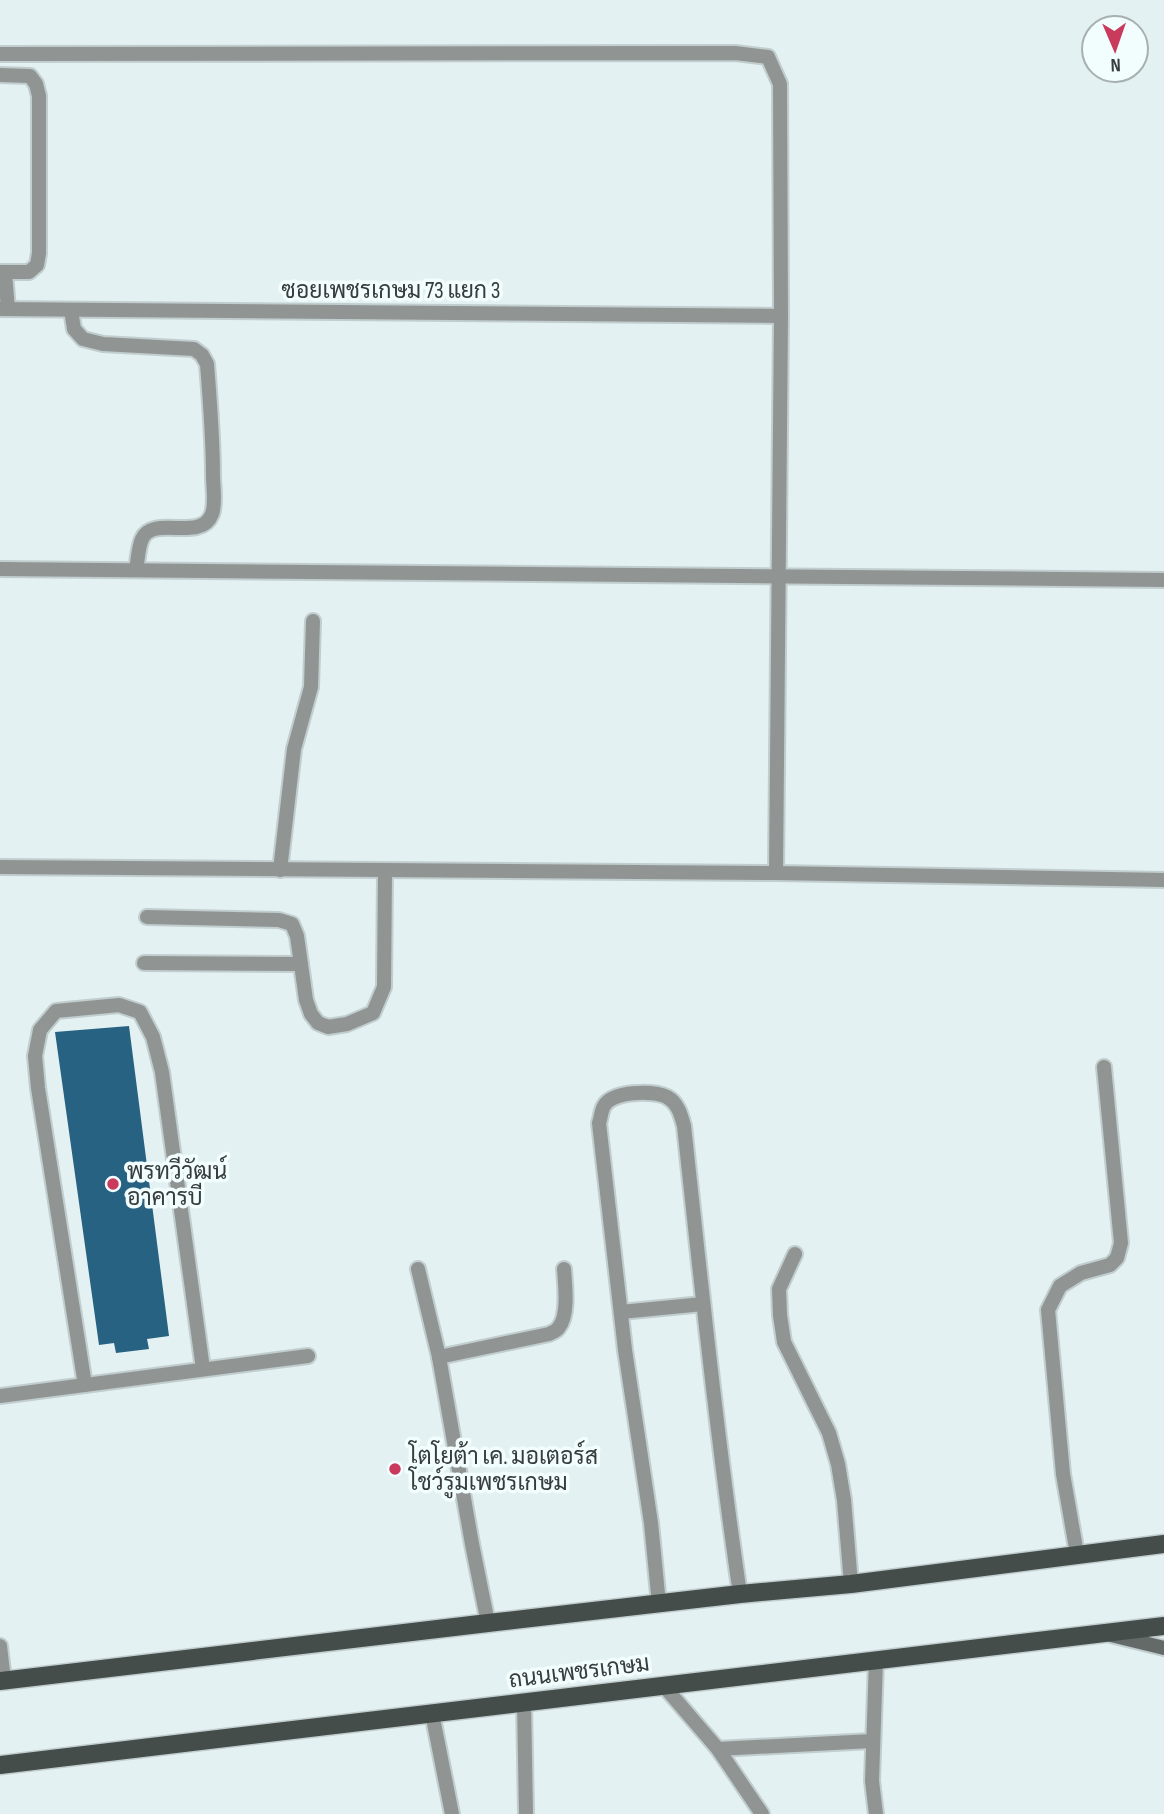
<svg xmlns="http://www.w3.org/2000/svg" width="1164" height="1814" font-family="'Sofia Sans Condensed',Sarabun,sans-serif">
  <rect width="100%" height="100%" fill="#e3f1f2"/>
  <path fill="#286282" d="M129,1026L169,1336L147,1339L149,1349L116,1353L114,1343L99,1345L55,1032Z"/>
  <g fill="none" stroke-linecap="round" stroke-linejoin="round">
    <defs>
      <g id="lane">
        <path d="M0,75L30,76L36,84L39,96V253L37,265L29,272H0"/>
        <path d="M5,273L8,309"/>
        <path d="M71,310L74,329L83,339L103,344L194,349L202,355L207,364C210,401 213,438 213,476C213,487 216,503 212,514C201,543 153,514 142,539C138,548 138,560 136,570"/>
        <path d="M280,870L294,749L311,687L313,621"/>
        <path d="M147,917L279,920L292,924L297,936L306,1000L311,1014L318,1023L328,1027L347,1024L373,1013L384,987L385,871"/>
        <path d="M144,963L301,964"/>
        <path d="M795,1254L779,1289L780,1315L784,1342L829,1433L838,1464L844,1500L851,1584"/>
        <path d="M418,1269L439,1357L472,1544L488,1623"/>
        <path d="M621,1312L703,1304"/>
        <path d="M439,1357L549,1334C553,1332 557,1331 559,1327C569,1315 565,1284 564,1269"/>
        <path d="M1077,1554L1063,1474L1048,1310L1060,1286L1081,1273L1110,1265L1117,1258L1121,1243L1104,1067"/>
        <path d="M659,1604L651,1523L625,1350L599,1123C601,1118 601,1111 604,1106C612,1091 653,1090 667,1097C678,1103 681,1115 684,1126C701,1282 717,1438 740,1594"/>
        <path d="M663,1685L718,1749L762,1814"/>
        <path d="M524,1702L526,1814"/>
        <path d="M432,1713L452,1814"/>
        <path d="M718,1749L872,1741"/>
        <path d="M876,1814L872,1781L876,1660"/>
      </g>
      <g id="street">
        <path d="M0,54L735,53L768,57L780,84L781,316L776,873"/>
        <path d="M0,309L781,316"/>
        <path d="M0,569L1164,580"/>
        <path d="M0,867L776,873L1164,880"/>
        <path d="M85,1385L38,1088L35,1056L40,1030L56,1011L119,1005L140,1012L153,1037L162,1072L203,1369"/>
        <path d="M0,1396L308,1356"/>
        <path d="M0,1646L4,1680"/>
      </g>
      <path id="secondary" d="M1111,1635L1164,1648"/>
      <g id="primary">
        <path d="M0,1681L488,1623L740,1594L851,1584L1164,1544"/>
        <path d="M0,1765L1164,1626"/>
      </g>
    </defs>
    <use href="#lane" stroke="#c1cdce" stroke-width="18"/>
    <use href="#street" stroke="#c1cdce" stroke-width="18"/>
    <use href="#secondary" stroke="#c1cdce" stroke-width="18"/>
    <use href="#primary" stroke="#c1cdce" stroke-width="21"/>
    <use href="#lane" stroke="#909593" stroke-width="14"/>
    <use href="#street" stroke="#909593" stroke-width="14"/>
    <use href="#secondary" stroke="#636a68" stroke-width="14"/>
    <use href="#primary" stroke="#454d4a" stroke-width="18"/>
  </g>
  <g fill="#c93a5d" stroke="#f2fdfe" stroke-width="2.5">
    <circle cx="113" cy="1184" r="7"/>
    <circle cx="395" cy="1469" r="7"/>
  </g>
  <g text-anchor="middle" stroke-width="7" stroke-linejoin="round" paint-order="stroke">
    <g font-size="23" fill="#373c3c" stroke="#f2fdfe">
      <text x="391" y="298">ซอยเพชรเกษม 73 แยก 3</text>
      <text transform="translate(579 1671) rotate(-7)" y="8">ถนนเพชรเกษม</text>
    </g>
    <g font-size="23" fill="#373c3c" stroke="#f2fdfe" text-anchor="start">
      <text x="127" y="1179">พรทวีวัฒน์<tspan x="127" dy="26">อาคารบี</tspan></text>
      <text x="409" y="1464">โตโยต้า เค. มอเตอร์ส<tspan x="409" dy="26">โชว์รูมเพชรเกษม</tspan></text>
    </g>
  </g>
  <g transform="translate(1115 49) rotate(178)"><circle r="33" fill="#f2fdfe" stroke="#a7b0b0" stroke-width="2"/>
  <path d="M0-5L12 26L0 18L-12 26Z" fill="#c93a5d"/>
  <text y="-10" font-size="19" font-weight="bold" text-anchor="middle" fill="#373c3c">N</text>
  </g>
</svg>
